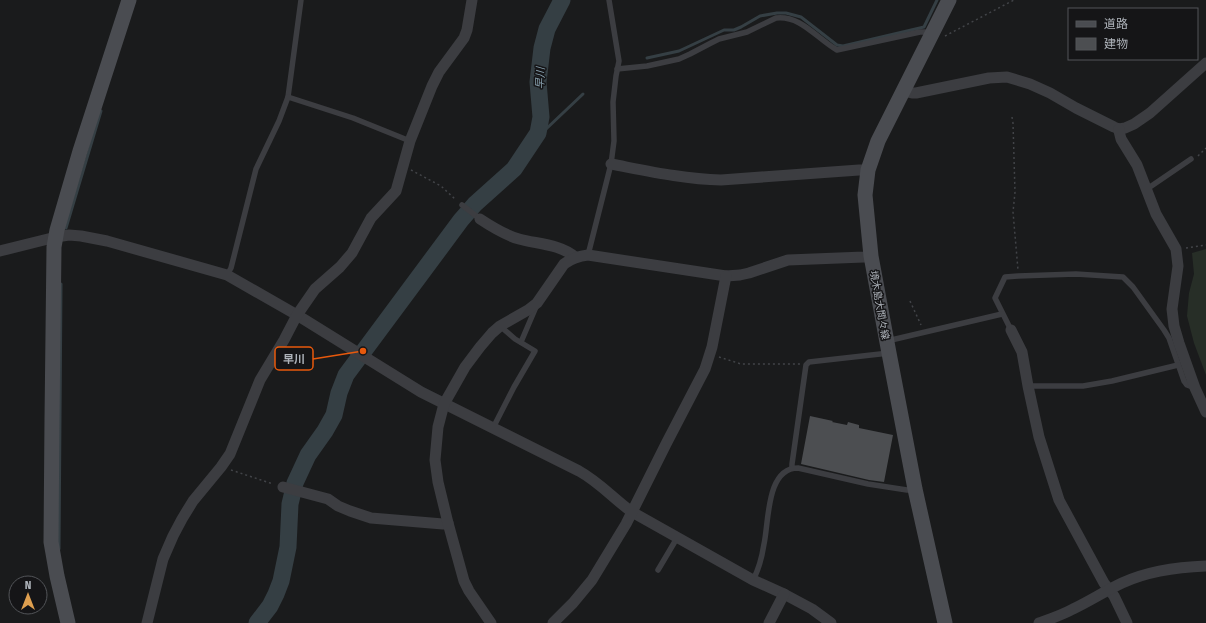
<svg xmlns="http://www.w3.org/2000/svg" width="1206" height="623" font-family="'Fira Sans Condensed','Noto Sans JP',sans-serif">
  <rect width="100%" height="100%" fill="#1a1b1c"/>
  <path fill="#272e27" d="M1206,249V375L1194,343L1187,316L1189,293L1194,274L1192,253Z"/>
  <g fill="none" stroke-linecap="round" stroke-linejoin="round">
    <g stroke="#353f44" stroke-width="3">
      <path d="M647,58L679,51L724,30H734L741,27L760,16L777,13H786L801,17L837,45L843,46L924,27L937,0"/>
      <path d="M538,133L545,130L583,94"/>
      <path d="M66,228L101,111"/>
      <path d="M59,549L61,284"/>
    </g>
    <path stroke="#353f44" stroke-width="17" d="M257,623L270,606L276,594L281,581L288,547L290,504L295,483L308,455L325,431L334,415L339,393L346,375L461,220L475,204L514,169L538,133L541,117L538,82L542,48L547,29L562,0"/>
  </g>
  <path fill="#4c4e51" d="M810,416L833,421L832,422L847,425L848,422L859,425V428L893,435L884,482L869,480L801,464Z"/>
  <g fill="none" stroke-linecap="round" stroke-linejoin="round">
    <g stroke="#424448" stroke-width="1.5" stroke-dasharray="2 3" stroke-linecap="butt">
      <path d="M945,36L1014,0"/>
      <path d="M1012,117L1013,123L1015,192L1013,212L1018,270"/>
      <path d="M1198,156L1206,148"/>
      <path d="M411,170L441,186L456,200"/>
      <path d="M1186,248L1206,245"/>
      <path d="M910,301L921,325"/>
      <path d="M719,357L741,364H800"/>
      <path d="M231,470L273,484"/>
    </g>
    <g stroke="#3c3d41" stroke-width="5.5">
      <path d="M301,0L288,97L353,118L410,141"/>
      <path d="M617,69L647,66L679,59L690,54L711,43L719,39L747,32L776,18C801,15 817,39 837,50L920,32H925L931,34"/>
      <path d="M1147,189L1191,159"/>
      <path d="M462,205L480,219"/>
      <path d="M588,255L611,164L614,141L613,102L616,76L619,61L609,0"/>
      <path d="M227,275L231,268L256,169L279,121L288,97"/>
      <path d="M1011,330L995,298L1005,277L1018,276L1076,274L1123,277L1133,287L1164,330L1169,338L1184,381L1187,385L1195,388"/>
      <path d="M887,341L1002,314"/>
      <path d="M521,342L536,307"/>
      <path d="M1028,386H1083L1112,381L1178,365"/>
      <path d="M493,428L514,387L535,351L515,339L500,326"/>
      <path d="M792,468V464L806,365L809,362L889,353"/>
      <path d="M658,570L677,538"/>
      <path d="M753,580C759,569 762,557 764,544C769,522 766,468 798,468L868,484L907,490L913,489"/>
    </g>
    <g stroke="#3c3d41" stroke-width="11">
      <path d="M903,91L912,93H916L989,78L1007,77L1030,84L1050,93L1076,108L1114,127L1119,129L1125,128L1134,124L1150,113L1206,63"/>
      <path d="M1119,129V131L1121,139L1137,165L1156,214L1176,249L1178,266L1172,309L1174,326L1179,343L1195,388L1206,412"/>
      <path d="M611,164C648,171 684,179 721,180L859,170H868"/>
      <path d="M480,219C492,227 505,235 519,239C537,244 560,244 575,257"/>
      <path d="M0,251L56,237L69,235L81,236L107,241L227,275L297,315L421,392L579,471C599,482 614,499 632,512L753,580L784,594L812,609L831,623"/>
      <path d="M1011,330L1022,352L1028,386L1039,437L1059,500L1104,583L1114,596L1127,623"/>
      <path d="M283,487L328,499L338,506L350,511L371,518L443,524L448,523"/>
      <path d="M147,623L163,559L173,536L182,519L193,501L221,467L230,454L260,380L284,340L297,315L315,289L340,267L352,253L371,218L396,191L410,141L432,86L439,72L464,38L467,30L472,0"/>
      <path d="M491,623L469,591L464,581L448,523L438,482L435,460L438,427L444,404L465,367L480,347L492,333L500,326L528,310L537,303L564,264C572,258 579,256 588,255L726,276L740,275L749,273L788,260L864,257L871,256"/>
      <path d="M553,623L573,603L592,580L626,524L666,444L705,369L712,347L726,276"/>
      <path d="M769,623L784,594"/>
      <path d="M1039,623C1050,619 1062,615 1073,609C1090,601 1105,591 1122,583C1148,571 1177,567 1206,566"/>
    </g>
    <g stroke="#4a4c51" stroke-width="15">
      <path d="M68,623L57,576L51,542L52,419L54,247L57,230L80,151L129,0"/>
      <path d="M945,623L915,489L889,353L871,256L865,195L868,170L878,141L949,0"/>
    </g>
  </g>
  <g text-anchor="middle" stroke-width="3" stroke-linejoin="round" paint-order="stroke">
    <g font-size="10" fill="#aeb3ba" stroke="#151517">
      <text transform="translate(880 305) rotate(80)" y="4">境木島大間々線</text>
    </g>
    <g font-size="11" font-style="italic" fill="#8aa3b1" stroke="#151517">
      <text transform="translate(540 78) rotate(-88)" y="4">早川</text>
    </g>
  </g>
  <path fill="none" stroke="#e8590c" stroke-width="1.5" d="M363 351L313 359"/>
  <circle fill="#e8590c" stroke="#151517" stroke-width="1.5" cx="363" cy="351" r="4"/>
  <rect fill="#151517" stroke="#e8590c" stroke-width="1.5" x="275" y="347" width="38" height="23" rx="4"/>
  <g font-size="11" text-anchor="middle" font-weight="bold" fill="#aeb3ba">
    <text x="294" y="363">早川</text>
  </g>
  <rect x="1068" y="8" width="130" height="52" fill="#151517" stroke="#525458"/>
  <rect x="1076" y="21" width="20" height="6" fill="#4a4c51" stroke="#525458"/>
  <text x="1104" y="28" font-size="12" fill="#aeb3ba">道路</text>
  <rect x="1076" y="38" width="20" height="12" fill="#4c4e51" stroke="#525458"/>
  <text x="1104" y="48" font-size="12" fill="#aeb3ba">建物</text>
  <g transform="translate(28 595)"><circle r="19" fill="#151517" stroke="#525458"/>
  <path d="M0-3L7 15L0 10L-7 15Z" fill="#df9f4f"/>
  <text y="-6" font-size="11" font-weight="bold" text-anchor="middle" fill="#aeb3ba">N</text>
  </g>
</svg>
